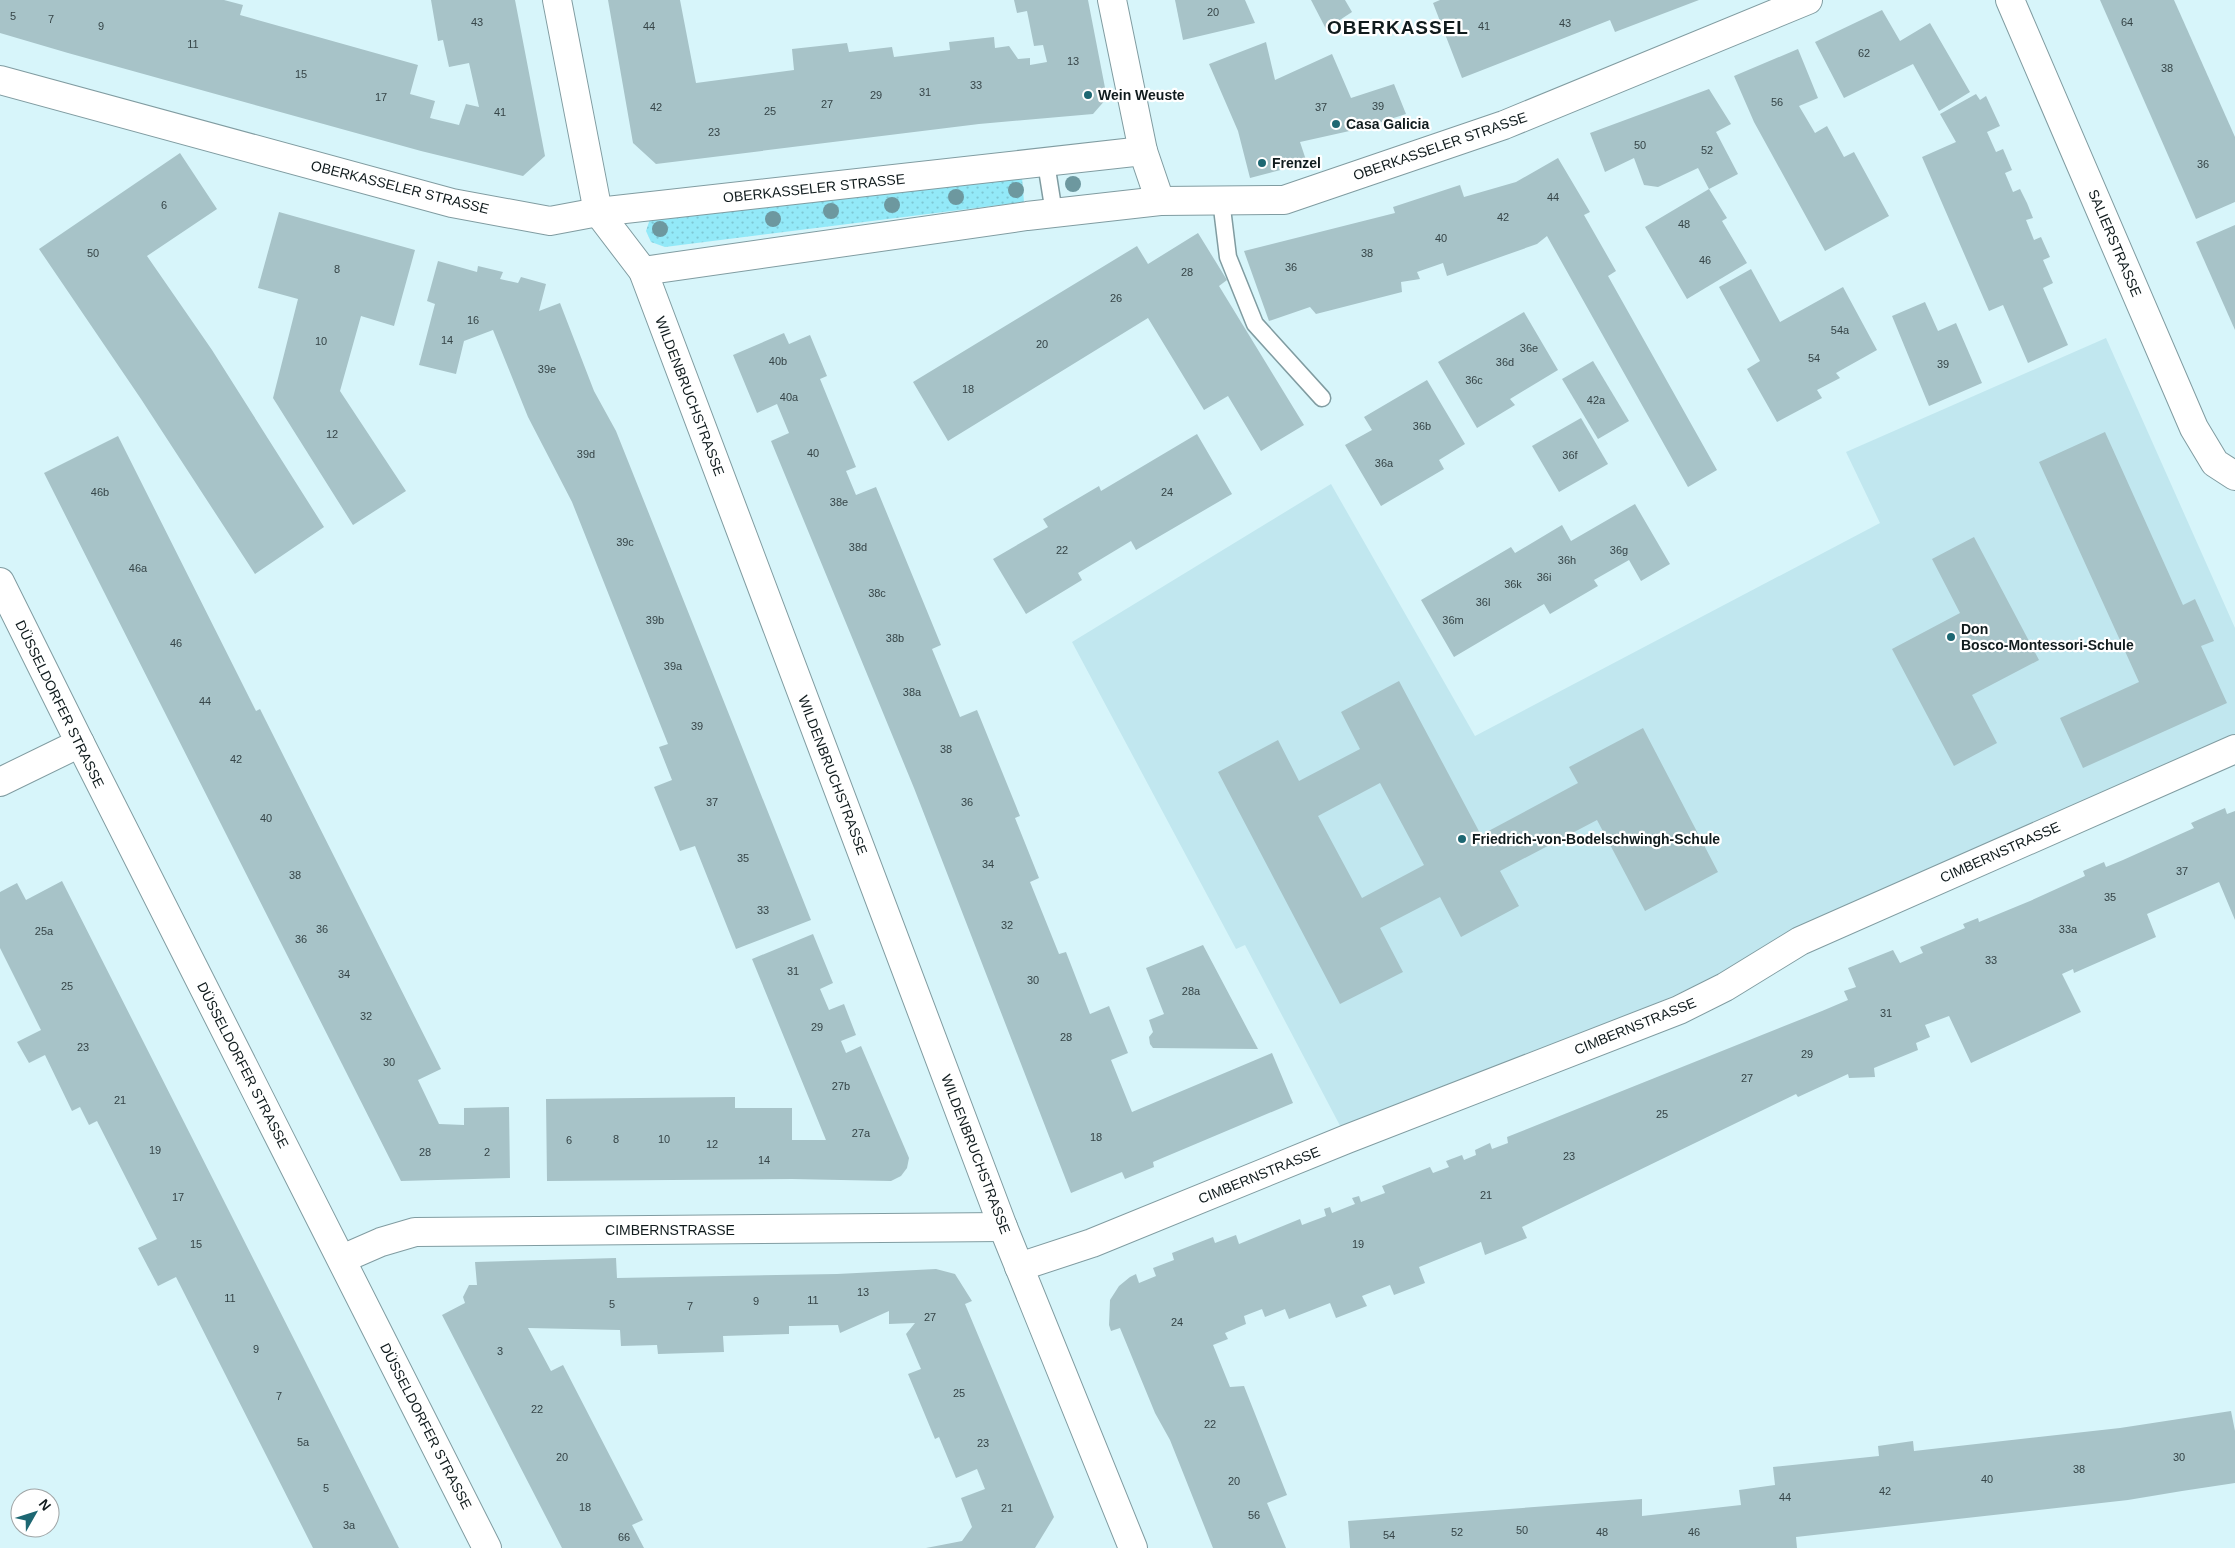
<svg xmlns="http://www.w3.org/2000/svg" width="2235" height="1548" font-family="Arial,sans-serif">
  <defs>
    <pattern id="grass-dots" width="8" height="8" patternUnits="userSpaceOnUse" patternTransform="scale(1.25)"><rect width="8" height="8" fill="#93e9f8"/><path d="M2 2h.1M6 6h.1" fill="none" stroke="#7ec7d4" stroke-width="1.8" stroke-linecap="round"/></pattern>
  </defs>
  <rect width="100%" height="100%" fill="#d7f5fa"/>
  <path fill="#c1e7ef" d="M2106,338L2235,628V749L1347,1139L1245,945L1236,949L1072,642L1331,484L1475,736L1880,523L1846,452Z"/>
  <path fill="url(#grass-dots)" d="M1022,178L1024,202L665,247L651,242L646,231L650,219Z"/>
  <g fill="#a7c3c8" fill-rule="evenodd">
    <path d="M0,0H224L243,5L240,15L418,65L410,94L435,101L430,118L459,125L466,104L479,107L469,63L449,67L443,40L438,41L431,0H515L545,156L523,176L421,151L68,53L0,33Z"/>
    <path d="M608,0H680L696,83L794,70L792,49L847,43L849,52L892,47L894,57L950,50L949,42L994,37L995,48L1009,46L1018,59L1030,58V65L1047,62L1043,45L1034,46L1027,11L1017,13L1014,0H1088L1107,98L1093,114L979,124L656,164L633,143Z"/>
    <path d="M1175,0H1245L1255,23L1183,40Z"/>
    <path d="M1311,0H1345L1352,12L1326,29Z"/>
    <path d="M1440,0H1699L1615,32L1610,20L1462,78L1433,3Z"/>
    <path d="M2100,0H2174L2235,137V202L2196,219Z"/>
    <path d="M1882,10L1900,41L1930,23L1970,92L1939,111L1913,64L1844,98L1815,42Z"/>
    <path d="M1266,42L1275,80L1332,54L1351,98L1394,84L1406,114L1363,128L1300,142L1307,163L1250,178L1238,131L1209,64Z"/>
    <path d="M1798,49L1818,98L1799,106L1815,133L1827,126L1844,157L1854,152L1889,216L1825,251L1754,122L1734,76Z"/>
    <path d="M1709,89L1731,124L1716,132L1738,174L1709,189L1698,168L1658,187L1644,185L1634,158L1605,172L1590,133Z"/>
    <path d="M1976,94L1980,100L1986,96L2000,126L1987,132L1996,152L2003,149L2012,170L2005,173L2013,192L2020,189L2027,203L2033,218L2026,220L2034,240L2041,237L2050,257L2043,260L2053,283L2043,288L2068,345L2028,363L2003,305L1989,311L1922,157L1956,142L1940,114Z"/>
    <path d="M180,153L217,209L147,256L212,350L324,527L255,574L141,399L39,249Z"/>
    <path d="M1558,158L1590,212L1584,215L1616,271L1608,276L1717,470L1688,487L1547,236L1537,244L1447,276L1443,263L1417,272L1420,279L1401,282L1402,292L1316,314L1310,307L1269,321L1244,251L1395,213L1393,207L1460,185L1464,197L1516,182Z"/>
    <path d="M1709,189L1727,218L1722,221L1747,263L1687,299L1645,227Z"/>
    <path d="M279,212L415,250L394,326L361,316L340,391L406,491L353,525L273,398L298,299L258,288Z"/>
    <path d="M2235,225V330L2196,242Z"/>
    <path d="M1198,233L1227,280L1219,286L1304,425L1261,451L1228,396L1204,410L1148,318L948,441L913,382L1137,246L1148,264Z"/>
    <path d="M438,261L477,272L478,266L503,272L500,279L518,283L521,277L546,284L539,311L560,303L594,391L616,431L811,920L736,949L695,846L680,851L654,787L672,780L659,747L668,744L572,502L528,417L493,330L464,341L456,374L419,365L435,304L427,301Z"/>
    <path d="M1751,269L1780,322L1843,287L1877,350L1836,373L1840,378L1817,390L1822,398L1777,422L1747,369L1760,361L1719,287Z"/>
    <path d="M1925,302L1938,331L1956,323L1982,383L1929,406L1892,316Z"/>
    <path d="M1524,312L1558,370L1510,399L1515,405L1477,428L1438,362Z"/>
    <path d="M784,333L789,344L810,335L827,376L820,379L856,467L846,471L856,495L876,487L941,645L932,649L960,717L977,710L1020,816L1015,818L1039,878L1030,882L1059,954L1066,952L1090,1014L1109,1006L1128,1053L1111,1060L1132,1112L1272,1053L1293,1103L1153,1162L1154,1167L1125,1179L1122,1172L1071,1193L914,788L771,441L789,433L777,404L757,413L733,355Z"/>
    <path d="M1593,361L1629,421L1598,439L1562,379Z"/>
    <path d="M1427,380L1465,444L1439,460L1444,469L1381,506L1345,445L1372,430L1364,417Z"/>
    <path d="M1581,418L1608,464L1559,492L1532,446Z"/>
    <path d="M2105,432L2183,605L2195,599L2214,641L2201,646L2227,703L2083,768L2060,718L2139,682L2039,462Z"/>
    <path d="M1197,434L1232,494L1136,550L1131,541L1078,573L1082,580L1026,614L993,559L1048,527L1043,519L1099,486L1101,491Z"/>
    <path d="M118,436L256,711L260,709L441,1069L418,1080L439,1124L464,1125V1108L509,1107L510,1178L401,1181L44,473Z"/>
    <path d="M1635,504L1670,564L1641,581L1629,560L1594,580L1598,586L1550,614L1544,604L1454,657L1421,600L1511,547L1515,553L1562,525L1571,541Z"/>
    <path d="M1974,537L2039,660L1972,695L1997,743L1954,766L1892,649L1960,613L1932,559Z"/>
    <path d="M1399,681L1481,835L1578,783L1569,767L1643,728L1718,872L1645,911L1597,820L1500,871L1519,906L1461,937L1440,897L1380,928L1403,972L1340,1004L1218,772L1278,740L1299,781L1360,749L1341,712ZM1380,783L1424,865L1362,898L1318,816Z"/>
    <path d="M2225,808L2227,814L2235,811V920L2219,882L2147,914L2156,937L2074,973L2073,969L2062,974L2081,1012L1971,1063L1949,1016L1925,1025L1930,1037L1916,1043L1918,1050L1874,1068L1875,1077L1849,1078L1848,1074L1798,1097L1796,1094L1792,1096L1522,1227L1527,1238L1485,1255L1481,1242L1419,1267L1425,1283L1394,1295L1390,1285L1362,1296L1367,1306L1336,1318L1330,1303L1289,1319L1285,1309L1265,1317L1262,1309L1244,1316L1246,1324L1225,1333L1228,1339L1213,1345L1230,1387L1244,1386L1287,1495L1267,1503L1286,1548H1213L1170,1440L1155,1413L1120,1328L1111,1331L1109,1325L1110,1300L1119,1286L1130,1277L1136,1274L1139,1283L1156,1276L1153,1268L1174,1260L1172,1253L1213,1237L1215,1243L1236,1235L1239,1244L1300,1219L1302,1225L1326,1216L1324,1209L1330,1207L1332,1213L1355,1204L1352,1198L1359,1196L1361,1202L1385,1193L1382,1186L1430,1167L1433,1173L1449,1167L1446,1161L1462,1155L1464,1160L1476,1155L1475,1150L1490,1143L1492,1149L1508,1143L1507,1137L1822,1011L1848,1000L1844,991L1856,987L1848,968L1893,950L1900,963L1923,953L1920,947L1965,928L1963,924L1978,918L1979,922L2030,901L2085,876L2083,871L2104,862L2106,867L2123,860L2194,828L2191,823Z"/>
    <path d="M62,881L302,1355L399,1548H313L176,1277L158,1286L138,1248L157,1239L97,1121L89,1125L80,1107L72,1111L45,1055L29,1063L17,1042L41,1030L0,948V892L17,883L26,900Z"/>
    <path d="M813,934L833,983L820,989L829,1010L844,1004L856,1035L841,1041L846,1053L861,1046L909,1158L907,1168L901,1176L891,1181L792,1179L547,1181L546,1099L735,1097V1108H792V1140H826L752,959Z"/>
    <path d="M1203,945L1258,1049L1153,1048L1150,1044L1149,1037L1153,1032L1149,1020L1164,1014L1146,968Z"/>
    <path d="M616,1258L617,1278L837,1274L936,1269L955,1274L972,1301L965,1304L1054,1517L1035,1548H926L962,1541L972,1527L961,1498L985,1489L977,1469L956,1478L939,1437L935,1439L908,1374L921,1369L906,1334L915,1323L889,1324V1311L840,1333L838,1325L789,1326V1334L723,1336L724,1352L658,1354L657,1345L621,1346L620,1330L528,1328L551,1371L563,1365L643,1520L632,1525L644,1548H562L442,1315L465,1303L463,1297L469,1285H477L475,1262Z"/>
    <path d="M2231,1411L2235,1431V1483L2182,1491L2128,1500L1796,1537L1797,1548H1350L1348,1521L1642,1499V1516L1741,1505L1739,1490L1775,1485L1773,1467L1879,1456L1878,1446L1913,1441L1914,1451L2120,1428Z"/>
  </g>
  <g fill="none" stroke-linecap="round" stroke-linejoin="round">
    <defs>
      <g id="lane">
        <path d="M1046,163L1054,213"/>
        <path d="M1221,200L1228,257L1255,324L1322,398"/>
      </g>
      <g id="street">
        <path d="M557,0L598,212L643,271L1003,1227L1133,1548"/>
        <path d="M1112,0L1143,151L1160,201"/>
        <path d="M2010,0L2194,428L2215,463L2235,476"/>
        <path d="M0,80L452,203L550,221L598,212L1143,151"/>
        <path d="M643,271L1027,216L1160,201L1284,200L1504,125L1808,0"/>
        <path d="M0,782L80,743"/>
        <path d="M342,1259L381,1242L415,1232L1003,1227"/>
        <path d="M1019,1267L1092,1243L1347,1139L1679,1010L1725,987L1800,941L2235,749"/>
      </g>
      <path id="secondary" d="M0,582L80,743L487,1548"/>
    </defs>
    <use href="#lane" stroke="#809ca1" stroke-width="19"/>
    <use href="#street" stroke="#809ca1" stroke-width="30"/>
    <use href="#secondary" stroke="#809ca1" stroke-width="30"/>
    <use href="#lane" stroke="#fff" stroke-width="16"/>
    <use href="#street" stroke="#fff" stroke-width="28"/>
    <use href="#secondary" stroke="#fff" stroke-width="28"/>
  </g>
  <g fill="#6d989f">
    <circle cx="1073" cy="184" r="8"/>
    <circle cx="1016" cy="190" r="8"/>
    <circle cx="956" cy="197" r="8"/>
    <circle cx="892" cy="205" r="8"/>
    <circle cx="831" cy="211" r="8"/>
    <circle cx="773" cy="219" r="8"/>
    <circle cx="660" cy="229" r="8"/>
  </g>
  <g fill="#1d6772" stroke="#fff" stroke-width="2">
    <circle cx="1088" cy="95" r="5"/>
    <circle cx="1336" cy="124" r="5"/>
    <circle cx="1262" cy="163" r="5"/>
    <circle cx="1951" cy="637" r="5"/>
    <circle cx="1462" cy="839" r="5"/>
  </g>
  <g text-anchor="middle" stroke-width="4.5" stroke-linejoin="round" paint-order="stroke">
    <g font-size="11" fill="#364548">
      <text x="1213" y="16">20</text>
      <text x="13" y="20">5</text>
      <text x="51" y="23">7</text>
      <text x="477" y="26">43</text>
      <text x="2127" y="26">64</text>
      <text x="1565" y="27">43</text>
      <text x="101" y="30">9</text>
      <text x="649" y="30">44</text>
      <text x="1484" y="30">41</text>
      <text x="193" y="48">11</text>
      <text x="1864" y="57">62</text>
      <text x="1073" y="65">13</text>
      <text x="2167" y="72">38</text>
      <text x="301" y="78">15</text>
      <text x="976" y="89">33</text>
      <text x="925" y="96">31</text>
      <text x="876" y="99">29</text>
      <text x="381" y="101">17</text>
      <text x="1777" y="106">56</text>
      <text x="827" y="108">27</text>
      <text x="1378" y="110">39</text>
      <text x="656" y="111">42</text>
      <text x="1321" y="111">37</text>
      <text x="770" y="115">25</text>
      <text x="500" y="116">41</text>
      <text x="714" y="136">23</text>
      <text x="1640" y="149">50</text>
      <text x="1707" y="154">52</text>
      <text x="2203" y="168">36</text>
      <text x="1553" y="201">44</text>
      <text x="164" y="209">6</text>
      <text x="1503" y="221">42</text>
      <text x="1684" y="228">48</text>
      <text x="1441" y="242">40</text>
      <text x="93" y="257">50</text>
      <text x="1367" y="257">38</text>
      <text x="1705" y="264">46</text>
      <text x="1291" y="271">36</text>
      <text x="337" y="273">8</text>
      <text x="1187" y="276">28</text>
      <text x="1116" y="302">26</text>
      <text x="473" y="324">16</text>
      <text x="1840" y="334">54a</text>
      <text x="447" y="344">14</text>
      <text x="321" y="345">10</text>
      <text x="1042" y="348">20</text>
      <text x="1529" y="352">36e</text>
      <text x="1814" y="362">54</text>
      <text x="778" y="365">40b</text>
      <text x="1505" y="366">36d</text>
      <text x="1943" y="368">39</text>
      <text x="547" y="373">39e</text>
      <text x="1474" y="384">36c</text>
      <text x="968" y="393">18</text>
      <text x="789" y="401">40a</text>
      <text x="1596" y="404">42a</text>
      <text x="1422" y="430">36b</text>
      <text x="332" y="438">12</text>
      <text x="813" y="457">40</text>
      <text x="586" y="458">39d</text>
      <text x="1570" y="459">36f</text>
      <text x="1384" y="467">36a</text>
      <text x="100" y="496">46b</text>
      <text x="1167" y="496">24</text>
      <text x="839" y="506">38e</text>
      <text x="625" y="546">39c</text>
      <text x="858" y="551">38d</text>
      <text x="1062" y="554">22</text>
      <text x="1619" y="554">36g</text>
      <text x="1567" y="564">36h</text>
      <text x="138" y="572">46a</text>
      <text x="1544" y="581">36i</text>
      <text x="1513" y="588">36k</text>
      <text x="877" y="597">38c</text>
      <text x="1483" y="606">36l</text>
      <text x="655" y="624">39b</text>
      <text x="1453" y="624">36m</text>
      <text x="895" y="642">38b</text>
      <text x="176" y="647">46</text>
      <text x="673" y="670">39a</text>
      <text x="912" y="696">38a</text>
      <text x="205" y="705">44</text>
      <text x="697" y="730">39</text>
      <text x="946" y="753">38</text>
      <text x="236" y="763">42</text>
      <text x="712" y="806">37</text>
      <text x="967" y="806">36</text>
      <text x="266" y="822">40</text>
      <text x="743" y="862">35</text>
      <text x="988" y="868">34</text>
      <text x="2182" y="875">37</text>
      <text x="295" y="879">38</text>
      <text x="2110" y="901">35</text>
      <text x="763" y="914">33</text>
      <text x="1007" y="929">32</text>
      <text x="322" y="933">36</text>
      <text x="2068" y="933">33a</text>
      <text x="44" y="935">25a</text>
      <text x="301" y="943">36</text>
      <text x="1991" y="964">33</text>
      <text x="793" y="975">31</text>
      <text x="344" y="978">34</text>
      <text x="1033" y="984">30</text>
      <text x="67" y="990">25</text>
      <text x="1191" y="995">28a</text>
      <text x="1886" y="1017">31</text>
      <text x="366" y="1020">32</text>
      <text x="817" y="1031">29</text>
      <text x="1066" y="1041">28</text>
      <text x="83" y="1051">23</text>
      <text x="1807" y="1058">29</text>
      <text x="389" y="1066">30</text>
      <text x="1747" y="1082">27</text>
      <text x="841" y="1090">27b</text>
      <text x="120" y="1104">21</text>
      <text x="1662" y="1118">25</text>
      <text x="861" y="1137">27a</text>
      <text x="1096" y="1141">18</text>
      <text x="616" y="1143">8</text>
      <text x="664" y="1143">10</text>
      <text x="569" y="1144">6</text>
      <text x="712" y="1148">12</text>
      <text x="155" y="1154">19</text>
      <text x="425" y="1156">28</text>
      <text x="487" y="1156">2</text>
      <text x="1569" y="1160">23</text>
      <text x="764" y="1164">14</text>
      <text x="1486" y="1199">21</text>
      <text x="178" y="1201">17</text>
      <text x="196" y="1248">15</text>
      <text x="1358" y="1248">19</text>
      <text x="863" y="1296">13</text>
      <text x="230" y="1302">11</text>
      <text x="813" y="1304">11</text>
      <text x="756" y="1305">9</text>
      <text x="612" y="1308">5</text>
      <text x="690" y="1310">7</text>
      <text x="930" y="1321">27</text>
      <text x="1177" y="1326">24</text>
      <text x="256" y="1353">9</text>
      <text x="500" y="1355">3</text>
      <text x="959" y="1397">25</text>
      <text x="279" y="1400">7</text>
      <text x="537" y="1413">22</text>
      <text x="1210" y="1428">22</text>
      <text x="303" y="1446">5a</text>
      <text x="983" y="1447">23</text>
      <text x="562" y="1461">20</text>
      <text x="2179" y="1461">30</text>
      <text x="2079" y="1473">38</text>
      <text x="1987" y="1483">40</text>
      <text x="1234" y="1485">20</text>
      <text x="326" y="1492">5</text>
      <text x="1885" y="1495">42</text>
      <text x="1785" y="1501">44</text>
      <text x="585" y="1511">18</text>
      <text x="1007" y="1512">21</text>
      <text x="1254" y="1519">56</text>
      <text x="349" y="1529">3a</text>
      <text x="1522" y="1534">50</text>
      <text x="1457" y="1536">52</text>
      <text x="1602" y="1536">48</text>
      <text x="1694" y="1536">46</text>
      <text x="1389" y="1539">54</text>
      <text x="624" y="1541">66</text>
    </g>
    <g font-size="14" font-weight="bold" fill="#101b1d" stroke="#fff" text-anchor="start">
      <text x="1098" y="100">Wein Weuste</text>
      <text x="1346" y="129">Casa Galicia</text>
      <text x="1272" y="168">Frenzel</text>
      <text x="1961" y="634">Don<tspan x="1961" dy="16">Bosco-Montessori-Schule</tspan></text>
      <text x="1472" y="844">Friedrich-von-Bodelschwingh-Schule</text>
    </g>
    <g font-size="14" fill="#101b1d" stroke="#fff">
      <text transform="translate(1440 146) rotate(-19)" y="5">OBERKASSELER STRASSE</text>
      <text transform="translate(400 187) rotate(14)" y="5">OBERKASSELER STRASSE</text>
      <text transform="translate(814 188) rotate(-6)" y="5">OBERKASSELER STRASSE</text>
      <text transform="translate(2115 243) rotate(67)" y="5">SALIERSTRASSE</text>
      <text transform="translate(690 396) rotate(69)" y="5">WILDENBRUCHSTRASSE</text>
      <text transform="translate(60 704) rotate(64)" y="5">DÜSSELDORFER STRASSE</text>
      <text transform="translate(833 775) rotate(69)" y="5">WILDENBRUCHSTRASSE</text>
      <text transform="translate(2000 852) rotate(-24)" y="5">CIMBERNSTRASSE</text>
      <text transform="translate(1635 1026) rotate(-22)" y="5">CIMBERNSTRASSE</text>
      <text transform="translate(243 1065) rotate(63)" y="5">DÜSSELDORFER STRASSE</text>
      <text transform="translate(976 1154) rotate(69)" y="5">WILDENBRUCHSTRASSE</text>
      <text transform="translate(1259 1175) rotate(-22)" y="5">CIMBERNSTRASSE</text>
      <text x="670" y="1235">CIMBERNSTRASSE</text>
      <text transform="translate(426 1426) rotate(63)" y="5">DÜSSELDORFER STRASSE</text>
    </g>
    <g font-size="19" font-weight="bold" letter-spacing="1" fill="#101b1d" stroke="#fff">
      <text x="1398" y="34">OBERKASSEL</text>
    </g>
  </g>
  <g transform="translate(35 1513) rotate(51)"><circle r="24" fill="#ffffff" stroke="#9fa4a5"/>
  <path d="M0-4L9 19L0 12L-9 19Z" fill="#1d6772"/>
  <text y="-8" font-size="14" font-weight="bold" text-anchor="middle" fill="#101b1d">N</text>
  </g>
</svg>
